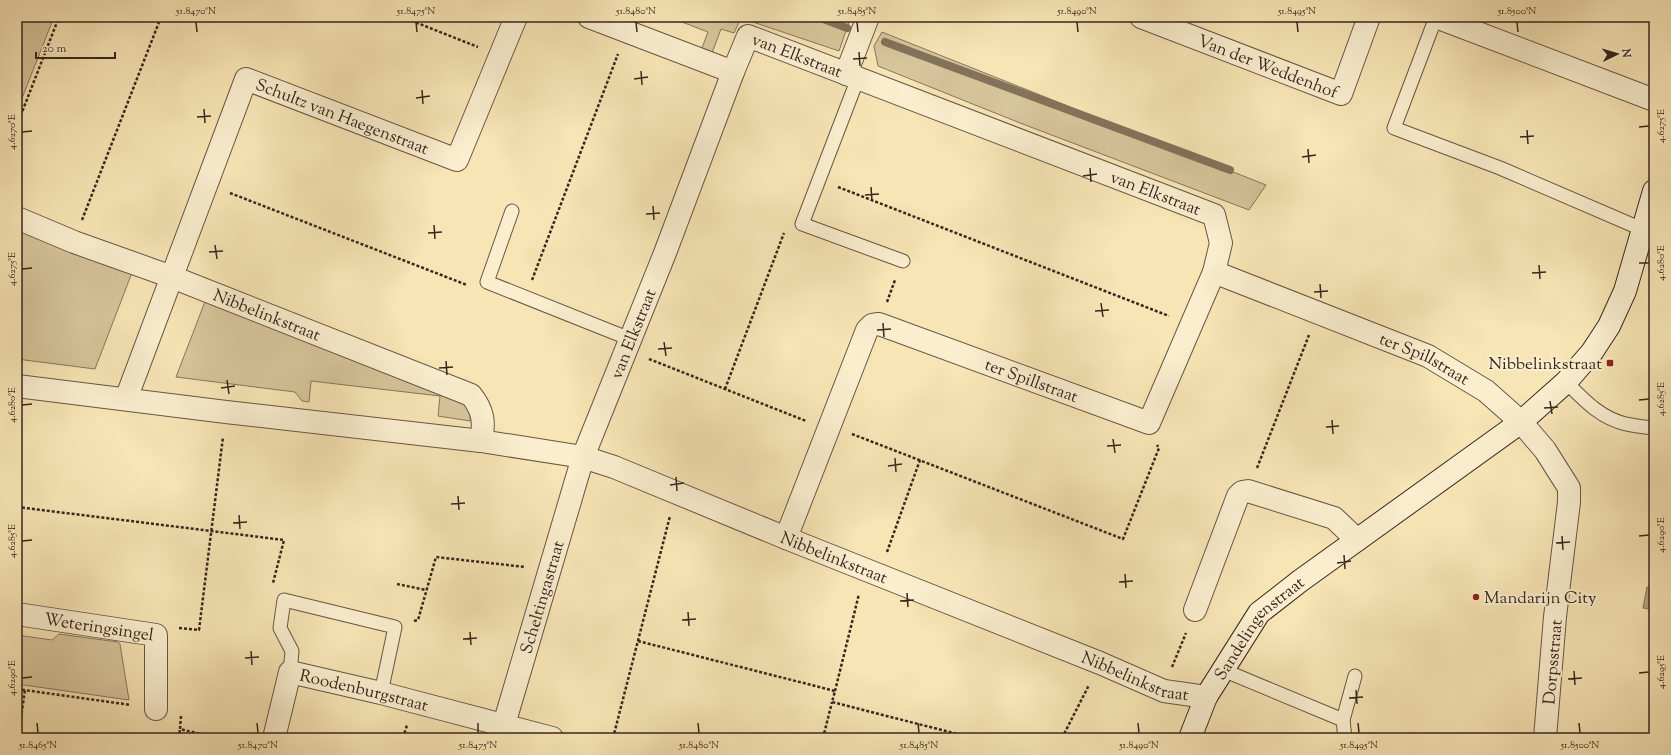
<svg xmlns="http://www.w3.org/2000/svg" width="1671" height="755" font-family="'Sorts Mill Goudy',serif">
  <rect width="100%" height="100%" fill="#f7e5b5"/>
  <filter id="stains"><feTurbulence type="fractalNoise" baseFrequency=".005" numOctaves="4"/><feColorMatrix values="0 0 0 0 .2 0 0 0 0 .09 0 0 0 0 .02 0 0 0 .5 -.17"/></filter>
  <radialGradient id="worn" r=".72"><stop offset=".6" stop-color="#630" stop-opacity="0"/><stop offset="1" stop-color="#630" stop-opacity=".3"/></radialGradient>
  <g fill="#d7c59b" stroke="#88765c">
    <path d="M18,17H54L17,111V21Z"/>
    <path d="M669,17H832L849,22L839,51L741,18L734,33L721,29L712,53L702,48L708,32Z"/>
    <path d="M882,32L1266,185L1249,210L1020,123L878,66L874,46Z"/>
    <path d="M17,226L133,270L95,369L17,359Z"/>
    <path d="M206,299L465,399L471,408L470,421L438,416L440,396L311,381L309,402L302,401L295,392L176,377Z"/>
    <path d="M59,634L118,642L120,644L129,700L17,684V635L52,640Z"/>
  </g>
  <path fill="#b6a482" stroke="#84725a" d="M1647,587L1654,589V610L1643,608Z"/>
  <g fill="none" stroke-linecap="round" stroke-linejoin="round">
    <g stroke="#84725a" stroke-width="8">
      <path d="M818,17L847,28"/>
      <path d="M885,42L1230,170"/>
    </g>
    <defs>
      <g id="lane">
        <path d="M1436,17L1394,128L1500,168L1644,230"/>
        <path d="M858,78L802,224L903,261"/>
        <path d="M512,211L487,282L630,339"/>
        <path d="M1566,382C1584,400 1600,418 1626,424C1635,426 1645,427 1654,428"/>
        <path d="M1223,670L1343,720L1345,738"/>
        <path d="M290,672L292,651L280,628L284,600L395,627L381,693"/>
        <path d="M1343,720L1355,676"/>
      </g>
      <g id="street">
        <path d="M589,17L733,72"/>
        <path id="s1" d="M1141,17L1341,94L1369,17"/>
        <path d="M1436,17L1654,100"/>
        <path d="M846,74L868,17"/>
        <path id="s2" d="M17,218L74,242L172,277L471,395C483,410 485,422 481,441"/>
        <path id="s3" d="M17,386L226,412L481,441L583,457L614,467L786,538L1100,663L1164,691L1206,697"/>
        <path id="s4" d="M126,399L246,79L457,160L516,17"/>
        <path id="s5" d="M786,538L867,330L872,325L879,324L1149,423L1214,272L1428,356L1486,391L1521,422L1545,450L1569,488V502L1555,617L1545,738"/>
        <path d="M1195,610L1238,496L1242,492L1248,491L1334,518L1357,540"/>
        <path id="s6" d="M17,614L156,635V709"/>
        <path id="s7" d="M274,738L290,672L381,693L552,738"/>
        <path id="s8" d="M500,738L583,457L665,253L733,72L748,36L1214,215L1221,243L1214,272"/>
      </g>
      <g id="secondary">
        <path id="s9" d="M1190,738L1206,697L1259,613L1300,581L1521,422L1566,382L1592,352L1609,326L1625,291L1654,191"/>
      </g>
    </defs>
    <use href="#lane" stroke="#685644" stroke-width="15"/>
    <use href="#street" stroke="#685644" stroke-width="24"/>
    <use href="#secondary" stroke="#38261e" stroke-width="24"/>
    <g stroke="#38261e" stroke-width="2.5" stroke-dasharray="3 2" stroke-linecap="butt">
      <path d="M402,17L478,47"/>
      <path d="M17,125L59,17"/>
      <path d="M838,187L1169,316"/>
      <path d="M230,193L467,285"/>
      <path d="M82,220L161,17"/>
      <path d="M532,280L618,54"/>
      <path d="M887,302L895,280"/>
      <path d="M649,359L806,421"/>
      <path d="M725,389L784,233"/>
      <path d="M852,434L1123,539L1159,448L1157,445"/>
      <path d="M1257,468L1309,335"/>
      <path d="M17,507L284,540L273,583"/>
      <path d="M887,552L920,460"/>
      <path d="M397,584L426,590"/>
      <path d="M414,621L418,620L436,557L525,567"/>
      <path d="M179,628L199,630L223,437"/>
      <path d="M638,641L835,691L832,702L973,738"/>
      <path d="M1172,667L1186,633"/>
      <path d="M17,689L131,705"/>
      <path d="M835,691L859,594"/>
      <path d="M181,716L180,729L217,738"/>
      <path d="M18,738L25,690"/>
      <path d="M179,738L180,729"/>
      <path d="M403,738L407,725"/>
      <path d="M613,738L670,516"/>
      <path d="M823,738L832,702"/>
      <path d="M1062,738L1089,685"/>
    </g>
    <use href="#lane" stroke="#faeecf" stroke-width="13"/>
    <use href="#street" stroke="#faeecf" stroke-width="22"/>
    <use href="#secondary" stroke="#faeecf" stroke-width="22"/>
  </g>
  <path fill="none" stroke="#38261e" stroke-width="1.5" d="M196,22L197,32M416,22L417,32M636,22L637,32M857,22L858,32M1077,22L1078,32M1297,22L1298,32M1517,22L1518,32M859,52L860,66M853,59L867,58M641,71L642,85M634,79L648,77M422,90L423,104M416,98L430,96M204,109L205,123M197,117L211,116M1639,127L1649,126M1527,130L1528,144M22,132L32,131M1520,137L1534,136M1308,149L1309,163M1302,157L1316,155M1090,168L1091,182M1083,176L1097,174M871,187L872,201M865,195L879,194M653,206L654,220M646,214L660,213M434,225L435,239M428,233L442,232M215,245L217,259M209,252L223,251M1639,263H1649M1539,265L1540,279M22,269L32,268M1532,273L1546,272M1320,284L1321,298M1314,292L1328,291M1101,303L1103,317M1095,311L1109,310M883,323L884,337M877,330L891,329M664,342L666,356M658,349L672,348M446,361L447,375M439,368L453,367M227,380L229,394M221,388L235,386M1639,400L1649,399M1550,401L1552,414M22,405L32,404M1544,408L1558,407M1332,420L1333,434M1326,427L1339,426M1113,439L1115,453M1107,446L1121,445M895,458L896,472M888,466L902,464M676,477L677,491M670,485L684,483M458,496L459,510M451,504L465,503M239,515L240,529M233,523L247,522M1562,536L1563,550M1639,536L1649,535M22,541L32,540M1556,543L1570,542M1344,555L1345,569M1337,563L1351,561M1125,574L1126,588M1119,582L1133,581M907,593L908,607M900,601L914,600M688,612L689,626M682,620L696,619M470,632L471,645M463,639L477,638M251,651L252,665M245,658L259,657M1574,671L1575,685M1639,673L1649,672M22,678L32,677M1568,679L1582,678M1356,690L1357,704M1349,698L1363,697M37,723L38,733M257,723L258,733M478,723V733M698,723L699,733M918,723L919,733M1138,723L1139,733M1358,723L1359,733M1579,723L1580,733"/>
  <g fill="#8f2418" stroke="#faeecf" stroke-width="1.5">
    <rect x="1606" y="359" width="8" height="8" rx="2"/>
    <circle cx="1476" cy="597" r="4"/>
  </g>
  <g text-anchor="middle" stroke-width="4" stroke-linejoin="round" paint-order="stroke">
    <g font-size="17" fill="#38261e" stroke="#faeecf">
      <text dy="6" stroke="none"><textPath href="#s8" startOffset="798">van Elkstraat</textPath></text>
      <text dy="6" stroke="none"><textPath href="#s1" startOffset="136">Van der Weddenhof</textPath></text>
      <text dy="6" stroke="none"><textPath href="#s4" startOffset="445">Schultz van Haegenstraat</textPath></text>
      <text dy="6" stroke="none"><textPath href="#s8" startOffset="1182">van Elkstraat</textPath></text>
      <text dy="6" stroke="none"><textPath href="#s2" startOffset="268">Nibbelinkstraat</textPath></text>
      <text dy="6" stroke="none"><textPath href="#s8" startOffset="426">van Elkstraat</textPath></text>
      <text dy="6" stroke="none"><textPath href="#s5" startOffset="917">ter Spillstraat</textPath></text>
      <text dy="6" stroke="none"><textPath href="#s5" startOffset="400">ter Spillstraat</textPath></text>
      <text dy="6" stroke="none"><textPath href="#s3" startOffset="841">Nibbelinkstraat</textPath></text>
      <text dy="6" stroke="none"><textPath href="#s8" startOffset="147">Scheltingastraat</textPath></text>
      <text dy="6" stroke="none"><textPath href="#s6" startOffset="83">Weteringsingel</textPath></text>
      <text dy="6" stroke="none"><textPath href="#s9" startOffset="132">Sandelingenstraat</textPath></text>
      <text transform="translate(1552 662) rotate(-85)" y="6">Dorpsstraat</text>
      <text dy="6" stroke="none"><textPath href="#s3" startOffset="1165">Nibbelinkstraat</textPath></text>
      <text dy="6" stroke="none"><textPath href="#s7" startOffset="144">Roodenburgstraat</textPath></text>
    </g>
    <g font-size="17" fill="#38261e" stroke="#faeecf" text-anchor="end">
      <text x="1602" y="369">Nibbelinkstraat</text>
      <text x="1484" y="603" text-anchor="start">Mandarijn City</text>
    </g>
  </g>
  <rect width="1671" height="755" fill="none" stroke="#f7e5b5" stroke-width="44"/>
  <g transform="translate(1617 54) rotate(85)" stroke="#faeecf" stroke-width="3" paint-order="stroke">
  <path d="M0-3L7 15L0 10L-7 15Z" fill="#38261e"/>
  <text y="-6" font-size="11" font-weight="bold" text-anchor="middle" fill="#38261e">N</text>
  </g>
  <path d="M36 52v6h79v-6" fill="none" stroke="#38261e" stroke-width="2"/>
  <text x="42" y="52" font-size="12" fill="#38261e" stroke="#faeecf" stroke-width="3" paint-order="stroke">20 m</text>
  <rect x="22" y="22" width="1627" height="711" fill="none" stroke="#38261e" stroke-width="1.5"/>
  <g font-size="10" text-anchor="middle" fill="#38261e">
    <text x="196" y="14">51.8470°N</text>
    <text x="416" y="14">51.8475°N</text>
    <text x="636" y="14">51.8480°N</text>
    <text x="857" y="14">51.8485°N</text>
    <text x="1077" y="14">51.8490°N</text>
    <text x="1297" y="14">51.8495°N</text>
    <text x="1517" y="14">51.8500°N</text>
    <text transform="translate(1660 126) rotate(-90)" y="4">4.6275°E</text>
    <text transform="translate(11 132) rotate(-90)" y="4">4.6270°E</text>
    <text transform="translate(1660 263) rotate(-90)" y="4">4.6280°E</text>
    <text transform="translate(11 269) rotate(-90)" y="4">4.6275°E</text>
    <text transform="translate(1660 399) rotate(-90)" y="4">4.6285°E</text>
    <text transform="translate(11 405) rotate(-90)" y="4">4.6280°E</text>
    <text transform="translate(1660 535) rotate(-90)" y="4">4.6290°E</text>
    <text transform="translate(11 541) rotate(-90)" y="4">4.6285°E</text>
    <text transform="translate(1660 672) rotate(-90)" y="4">4.6295°E</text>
    <text transform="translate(11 678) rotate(-90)" y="4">4.6290°E</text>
    <text x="38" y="748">51.8465°N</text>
    <text x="258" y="748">51.8470°N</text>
    <text x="478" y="748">51.8475°N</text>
    <text x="699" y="748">51.8480°N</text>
    <text x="919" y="748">51.8485°N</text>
    <text x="1139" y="748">51.8490°N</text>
    <text x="1359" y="748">51.8495°N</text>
    <text x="1580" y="748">51.8500°N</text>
  </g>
  <rect width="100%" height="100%" filter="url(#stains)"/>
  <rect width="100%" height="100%" fill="url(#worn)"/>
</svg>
